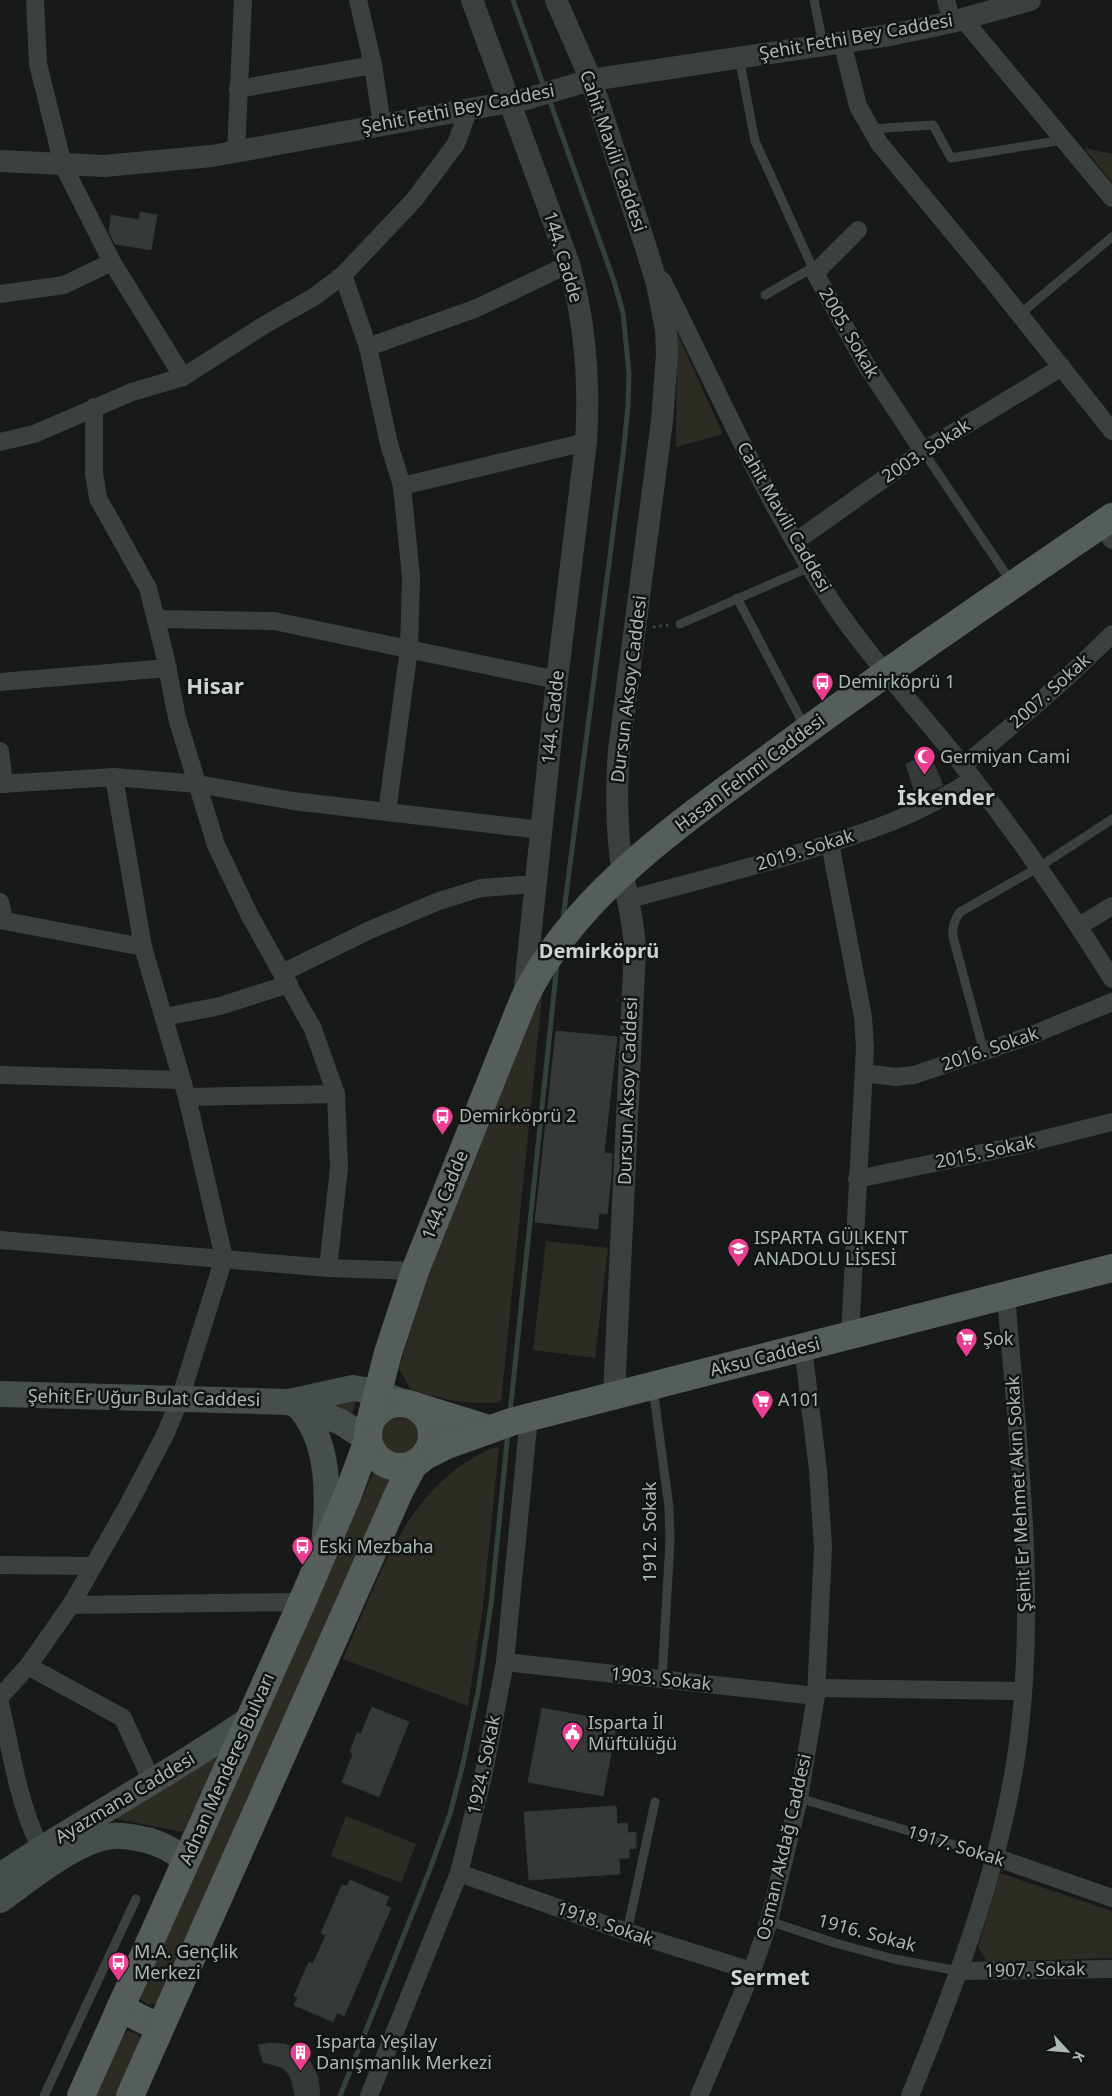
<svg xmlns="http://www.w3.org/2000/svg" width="1112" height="2096" font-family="'Noto Sans',sans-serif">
  <rect width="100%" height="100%" fill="#181a1a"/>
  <g fill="#2d2c24">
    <path d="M1084,148L1112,154V182Z"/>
    <path d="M677,333L723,434L676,447Z"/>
    <path d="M543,986L501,1402C466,1405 445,1400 411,1390L399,1368L428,1275Z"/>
    <path d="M546,1241L608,1248L595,1358L533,1350Z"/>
    <path d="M348,1396L356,1401L351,1419L314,1402Z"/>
    <circle cx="400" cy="1436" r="20"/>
    <path d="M499,1447L483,1606L468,1706L343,1659C374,1590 399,1506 465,1463C476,1456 485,1449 499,1447Z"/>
    <path d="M375,1469L389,1475L390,1478L157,2001L156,2003L149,2005L141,2000V1995Z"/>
    <path d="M216,1757L217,1759L183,1832L117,1819L118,1813Z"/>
    <path d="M346,1816L416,1844L401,1883L331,1856Z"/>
    <path d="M1000,1873L1112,1911V1958L987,1962L978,1947Z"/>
    <path d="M128,2031L138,2034L141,2039L115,2096H96L124,2034Z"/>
  </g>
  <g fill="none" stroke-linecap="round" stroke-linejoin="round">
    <g stroke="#314237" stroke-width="5">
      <path d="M513,0L544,87"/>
      <path d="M549,99L614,281L623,313L629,373L628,407L623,455L563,919"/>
      <path d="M510,1413L557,964"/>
      <path d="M340,2096L430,1869L450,1814L463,1764L478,1692L491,1604L508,1432"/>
    </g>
  </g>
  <g fill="#353938" stroke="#323635">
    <path d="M140,212L157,215L151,250L115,244L109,232L111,215L139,220Z"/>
    <path d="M929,753L943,785L916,797L906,764Z"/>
    <path d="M556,1031L617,1037L604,1153L612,1154L611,1177L607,1214L599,1213L598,1229L535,1222Z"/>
    <path d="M372,1707L409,1722L379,1797L342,1782L353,1754L350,1752L357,1733L361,1734Z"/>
    <path d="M542,1708L617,1722L603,1796L528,1782Z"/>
    <path d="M616,1806L617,1824L627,1823L628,1833L636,1832V1848L629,1849V1858H619L620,1874L529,1880L524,1812Z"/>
    <path d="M350,1880L389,1897L385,1905L391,1908L344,2016L337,2013L333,2022L294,2005L298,1997L294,1996L309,1962L313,1964L326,1935L321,1933L342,1885L347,1886Z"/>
    <path d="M270,2043L285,2044L300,2051L311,2063L318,2077L320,2096H295L292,2082L288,2073L281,2067L263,2062L258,2045Z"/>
  </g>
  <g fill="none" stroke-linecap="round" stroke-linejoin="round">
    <path stroke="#3f4643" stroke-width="3" stroke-dasharray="2.5 4" stroke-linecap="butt" d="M653,627L669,625"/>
    <g stroke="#3b413f" stroke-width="9">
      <path d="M814,0L823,44"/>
      <path d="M739,57L755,141L815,273"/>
      <path d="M871,129L933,125L951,158L1063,140"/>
      <path d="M765,295L812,268"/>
      <path d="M1020,314L1112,237"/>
      <path d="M923,451L1012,583"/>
      <path d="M737,598L806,729"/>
      <path d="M680,624L810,567"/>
      <path d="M984,1052L953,937C952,927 954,920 960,912L1039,867L1112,819"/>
      <path d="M653,1388L669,1507L670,1541L662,1680"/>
      <path d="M799,1798L995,1857"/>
      <path d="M769,1921L835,1943L894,1959L958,1971"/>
      <path d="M627,1932L655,1802"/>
      <path d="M44,2096L136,1899"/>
    </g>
    <g stroke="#3b413f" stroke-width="18">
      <path d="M35,0L38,64L63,165L112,262L183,377"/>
      <path d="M358,0L373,65L382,125"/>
      <path d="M946,0L952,22"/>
      <path d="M963,19L1112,198"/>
      <path d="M842,42L858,106L879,143L993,281L1112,431"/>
      <path d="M238,89L373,65"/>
      <path d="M236,152L243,0"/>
      <path d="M858,230L815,273L865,363L923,451"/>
      <path d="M343,275L368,347L389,444L402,486L411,577L409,649L387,812"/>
      <path d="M662,280C717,388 764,500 832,602C871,660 920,711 963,766C1017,834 1066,905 1112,979"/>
      <path d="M0,294L64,285L112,262"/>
      <path d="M368,347L477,308L569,264"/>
      <path d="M94,407V473L98,498L148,588L165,656L177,718L216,845L250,916L313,1029L336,1094L339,1168L328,1268"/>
      <path d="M0,442L34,434L132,392L183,377L266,324L314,297L343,275L414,200L456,144L469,109"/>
      <path d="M402,486L586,442"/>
      <path d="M1101,524L1112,540"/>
      <path d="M795,542L923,451L1062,367"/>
      <path d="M156,619L274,621L557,680"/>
      <path d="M0,682L168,668"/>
      <path d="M0,751L4,784"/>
      <path d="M963,766C1015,724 1065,681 1112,634"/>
      <path d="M0,784L114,777L198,784L293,801L541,830"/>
      <path d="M830,843L863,1017L865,1048L850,1335"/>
      <path d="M629,899C686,884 744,869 802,852C865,833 918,816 973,779"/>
      <path d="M0,902L4,920"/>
      <path d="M0,920L143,947"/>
      <path d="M1079,926L1112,906"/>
      <path d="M282,973L370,930L439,901L481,888L535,884"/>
      <path d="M164,1017L220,1006L289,984"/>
      <path d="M864,1073L896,1077L914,1075L1032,1035L1112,1002"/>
      <path d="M0,1075L182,1080"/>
      <path d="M187,1097L336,1094"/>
      <path d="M857,1179L1016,1146L1112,1122"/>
      <path d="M0,1240L328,1268L415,1271"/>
      <path d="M0,1565L93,1566"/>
      <path d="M71,1605L302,1602"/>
      <path d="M505,1662L816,1696"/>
      <path d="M28,1666L123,1718L152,1782"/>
      <path d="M817,1688L1023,1691"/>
      <path d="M0,1697L28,1666L71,1605L127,1507L165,1435L180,1399L224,1258L187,1097L143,947L114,777"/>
      <path d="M0,1703C12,1754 19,1812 46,1858"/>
      <path d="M995,1857L1112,1898"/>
      <path d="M459,1873L627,1932L752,1971"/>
      <path d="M958,1971L1112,1969"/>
      <path d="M369,2096L459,1873L484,1772L505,1662L529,1417"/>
      <path d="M699,2096L752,1971L769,1921L799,1798L816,1696L823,1548L818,1470L803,1347"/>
      <path d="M910,2096C955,1986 1000,1869 1017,1751C1038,1600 1018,1446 1006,1295"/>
    </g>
    <g stroke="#3b413f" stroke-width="22">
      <path d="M472,0L569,264C585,322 590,382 586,442L557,680L524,996"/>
      <path d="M556,0L591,80L648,254L657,284L666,330L667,354L662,421L619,750C616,791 616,832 623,873C627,899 634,923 635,949L614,1395"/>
      <path d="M0,161L104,166L212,156L526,99L591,80L890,35L952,22L1030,0"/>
    </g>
    <g stroke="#474f4c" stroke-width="26">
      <path d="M0,1394L289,1402"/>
      <path d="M295,1403C331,1437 329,1499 324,1544"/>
      <path d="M368,1440L341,1422L289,1402L353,1388L376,1392L410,1405"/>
      <path d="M0,1876C82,1821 169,1775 250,1719"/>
      <path d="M0,1900C30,1879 77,1839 113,1836C124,1835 136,1838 147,1840C163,1845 174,1850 186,1862"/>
    </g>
    <g stroke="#555e5b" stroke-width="28">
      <circle cx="400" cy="1435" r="32"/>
      <path d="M412,1405L489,1429"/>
      <path d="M369,1426L388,1353L415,1271L524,999C576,891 687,819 781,749C889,669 1001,593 1112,517"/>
      <path d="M423,1457L447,1445L511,1422L1112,1268"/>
      <path d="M120,2008L160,2028"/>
      <path d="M81,2096L302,1602L348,1494L368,1440"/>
      <path d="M130,2096L400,1490L414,1464"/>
    </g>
  </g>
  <defs>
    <symbol id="bus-pin" viewBox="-11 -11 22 30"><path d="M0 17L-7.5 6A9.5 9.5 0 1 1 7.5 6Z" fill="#eb3e90" stroke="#131515"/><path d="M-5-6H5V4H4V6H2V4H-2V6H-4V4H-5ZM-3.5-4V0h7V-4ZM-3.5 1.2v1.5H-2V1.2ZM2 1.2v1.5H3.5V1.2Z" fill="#fff"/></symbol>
    <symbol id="mosque-pin" viewBox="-11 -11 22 30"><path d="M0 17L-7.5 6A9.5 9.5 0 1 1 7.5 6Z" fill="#eb3e90" stroke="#131515"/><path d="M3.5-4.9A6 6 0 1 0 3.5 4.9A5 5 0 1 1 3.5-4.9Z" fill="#fff"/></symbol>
    <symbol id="school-pin" viewBox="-11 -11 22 30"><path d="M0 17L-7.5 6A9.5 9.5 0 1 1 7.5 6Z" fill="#eb3e90" stroke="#131515"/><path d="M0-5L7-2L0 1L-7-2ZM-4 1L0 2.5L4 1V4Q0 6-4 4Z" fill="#fff"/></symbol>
    <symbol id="supermarket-pin" viewBox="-11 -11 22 30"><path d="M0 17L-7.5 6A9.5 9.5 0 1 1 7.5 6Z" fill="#eb3e90" stroke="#131515"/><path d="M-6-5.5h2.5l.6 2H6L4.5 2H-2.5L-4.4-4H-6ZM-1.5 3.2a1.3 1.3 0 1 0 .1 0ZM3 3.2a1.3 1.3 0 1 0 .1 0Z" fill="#fff"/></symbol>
    <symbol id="civic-pin" viewBox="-11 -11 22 30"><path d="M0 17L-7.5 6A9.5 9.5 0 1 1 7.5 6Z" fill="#eb3e90" stroke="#131515"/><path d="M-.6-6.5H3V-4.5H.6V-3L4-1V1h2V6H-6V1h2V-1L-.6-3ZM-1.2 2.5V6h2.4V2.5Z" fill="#fff"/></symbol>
    <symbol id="building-pin" viewBox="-11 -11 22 30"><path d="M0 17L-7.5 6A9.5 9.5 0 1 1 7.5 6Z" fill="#eb3e90" stroke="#131515"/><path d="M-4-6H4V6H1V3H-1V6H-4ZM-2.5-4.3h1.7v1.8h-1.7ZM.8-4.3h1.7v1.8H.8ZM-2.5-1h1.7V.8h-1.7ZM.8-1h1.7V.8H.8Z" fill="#fff"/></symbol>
  </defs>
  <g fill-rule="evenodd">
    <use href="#bus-pin" x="810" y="670" width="25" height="34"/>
    <use href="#mosque-pin" x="912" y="744" width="25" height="34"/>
    <use href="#bus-pin" x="430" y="1104" width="25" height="34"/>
    <use href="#school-pin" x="726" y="1236" width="25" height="34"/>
    <use href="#supermarket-pin" x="954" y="1326" width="25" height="34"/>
    <use href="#supermarket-pin" x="750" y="1388" width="25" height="34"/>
    <use href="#bus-pin" x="290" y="1534" width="25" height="34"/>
    <use href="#civic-pin" x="560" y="1720" width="25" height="34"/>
    <use href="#bus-pin" x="106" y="1950" width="25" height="34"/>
    <use href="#building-pin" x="288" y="2040" width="25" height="34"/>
  </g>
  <g text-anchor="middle" stroke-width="5" stroke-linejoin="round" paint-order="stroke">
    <g font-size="18" fill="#abb9b3" stroke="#131515">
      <text transform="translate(856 37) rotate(-10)" y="6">Şehit Fethi Bey Caddesi</text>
      <text transform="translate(458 109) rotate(-11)" y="6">Şehit Fethi Bey Caddesi</text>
      <text transform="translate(613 151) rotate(71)" y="6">Cahit Mavili Caddesi</text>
      <text transform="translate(563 257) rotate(73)" y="6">144. Cadde</text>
      <text transform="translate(849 333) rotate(60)" y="6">2005. Sokak</text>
      <text transform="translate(926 451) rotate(-33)" y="6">2003. Sokak</text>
      <text transform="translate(784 517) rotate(60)" y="6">Cahit Mavili Caddesi</text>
      <text transform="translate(629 689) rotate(-83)" y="6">Dursun Aksoy Caddesi</text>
      <text transform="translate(1050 691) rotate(-42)" y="6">2007. Sokak</text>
      <text transform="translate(553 717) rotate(-84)" y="6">144. Cadde</text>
      <text transform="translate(750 773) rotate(-37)" y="6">Hasan Fehmi Caddesi</text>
      <text transform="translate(805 850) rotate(-17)" y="6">2019. Sokak</text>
      <text transform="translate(990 1049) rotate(-19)" y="6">2016. Sokak</text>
      <text transform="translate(628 1091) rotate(-88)" y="6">Dursun Aksoy Caddesi</text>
      <text transform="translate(985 1152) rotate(-12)" y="6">2015. Sokak</text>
      <text transform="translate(445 1195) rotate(-68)" y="6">144. Cadde</text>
      <text transform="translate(765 1357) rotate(-14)" y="6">Aksu Caddesi</text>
      <text transform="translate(144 1398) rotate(1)" y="6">Şehit Er Uğur Bulat Caddesi</text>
      <text transform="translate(1019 1494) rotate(-93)" y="6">Şehit Er Mehmet Akın Sokak</text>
      <text transform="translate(650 1532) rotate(-90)" y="6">1912. Sokak</text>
      <text transform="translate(661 1679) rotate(6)" y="6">1903. Sokak</text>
      <text transform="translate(484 1765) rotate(-78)" y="6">1924. Sokak</text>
      <text transform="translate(227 1769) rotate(-66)" y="6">Adnan Menderes Bulvarı</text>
      <text transform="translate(125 1798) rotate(-31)" y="6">Ayazmana Caddesi</text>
      <text transform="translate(956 1846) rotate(17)" y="6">1917. Sokak</text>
      <text transform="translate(784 1847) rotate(-77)" y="6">Osman Akdağ Caddesi</text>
      <text transform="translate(605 1924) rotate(19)" y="6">1918. Sokak</text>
      <text transform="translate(867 1933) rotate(15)" y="6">1916. Sokak</text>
      <text transform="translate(1035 1970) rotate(-1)" y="6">1907. Sokak</text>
    </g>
    <g font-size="18" fill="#abb9b3" stroke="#131515" text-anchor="start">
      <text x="838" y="688">Demirköprü 1</text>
      <text x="940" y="763">Germiyan Cami</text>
      <text x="459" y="1122">Demirköprü 2</text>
      <text x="754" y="1244">ISPARTA GÜLKENT<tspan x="754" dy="21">ANADOLU LİSESİ</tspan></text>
      <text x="983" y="1345">Şok</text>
      <text x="778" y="1406">A101</text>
      <text x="319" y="1553">Eski Mezbaha</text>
      <text x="588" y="1729">Isparta İl<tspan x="588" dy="21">Müftülüğü</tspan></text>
      <text x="134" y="1958">M.A. Gençlik<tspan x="134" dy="21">Merkezi</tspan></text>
      <text x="316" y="2048">Isparta Yeşilay<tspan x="316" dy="21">Danışmanlık Merkezi</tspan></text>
    </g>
    <g font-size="20" font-weight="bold" fill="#cbd5d1" stroke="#131515">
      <text x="599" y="958">Demirköprü</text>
    </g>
    <g font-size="22" font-weight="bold" fill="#cbd5d1" stroke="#131515">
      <text x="215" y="694">Hisar</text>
      <text x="946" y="805">İskender</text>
      <text x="770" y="1985">Sermet</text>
    </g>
  </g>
  <g transform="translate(1067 2051) rotate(116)" stroke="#131515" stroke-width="4" paint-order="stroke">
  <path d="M0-4L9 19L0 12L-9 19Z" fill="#abb9b3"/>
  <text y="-8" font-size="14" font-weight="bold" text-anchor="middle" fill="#abb9b3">K</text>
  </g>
</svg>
